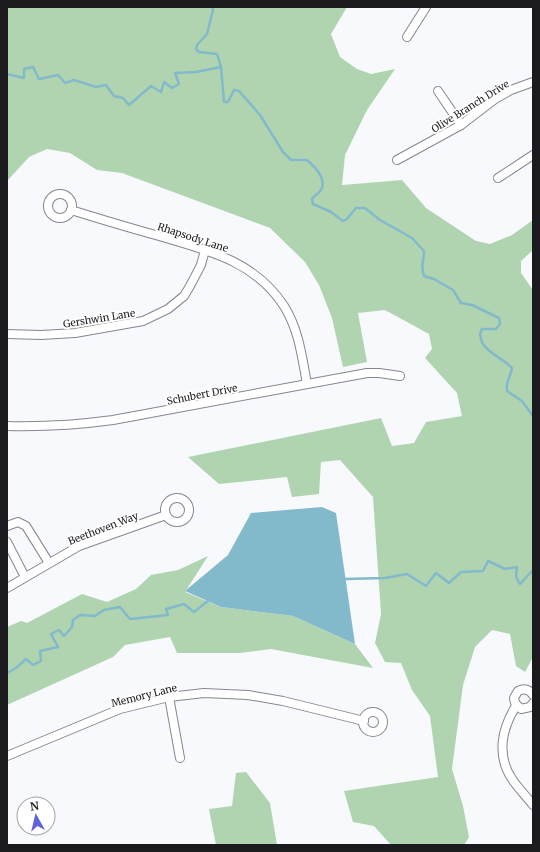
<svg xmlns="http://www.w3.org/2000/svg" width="540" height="852" font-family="Merriweather,serif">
  <rect width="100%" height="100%" fill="#f8f9fd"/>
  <g fill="#b0d4b0">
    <path d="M7,7H347L331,34L340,57L357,69L371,74L395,69L367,110L345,155L342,185L402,180L426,208L476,241L490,244L512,235L533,220V250L521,261V273L533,290V657L525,672L516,666L510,634L492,630L475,647L463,685L452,769L463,806L469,837L464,845H391L374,826L353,822L344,791L438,777L430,716L412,690L401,663L385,662L375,643L381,614L373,497L340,460L321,462L319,494L292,497L287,477L219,484L188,457L381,418L392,446L414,443L426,422L462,416L457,393L425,358L432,349L429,334L385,310L358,313L367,362L343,367L332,318L319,285L305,262L270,228L122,173L97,170L70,153L47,149L29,157L7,181Z"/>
    <path d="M208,556L185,592L221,607L293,616L355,644L373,668L271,649L239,653H177L170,637L125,645L113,657L7,705V627L21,621L27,623L82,594L107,602L136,589L151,575L178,570Z"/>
    <path d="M246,772L270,803L277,845H216L209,809L232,806L236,773Z"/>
  </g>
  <path fill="#82bacc" d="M322,507L336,513L355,644L293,616L221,607L185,591L228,555L251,513Z"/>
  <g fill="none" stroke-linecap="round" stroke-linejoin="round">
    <g stroke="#82bacc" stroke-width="2.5">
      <path d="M212,7L213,10L207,34L197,45L196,49L199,52L217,54L221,67L224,102H228L234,90L239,91L260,115L283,152L291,160H307C314,166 327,179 321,190C319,193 314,196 312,199L313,204L331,212L343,221L347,219L356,208H365L380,220L412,238L424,251C424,261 420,266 424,276L434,279L453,290L461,303L472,305L499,318L500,324L496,329H482L480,334C481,337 481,342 483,344C489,354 504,359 512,368C511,376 505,383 507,391L522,401L533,416"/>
      <path d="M7,74L24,78V69L33,67L39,79L58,75L65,83L74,80L96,87L106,85L114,96L123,98L129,105L151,86L161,92L164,82L172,88L179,84L175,73L196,72L221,67"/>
      <path d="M344,579L385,578L407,574L426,586L436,573L449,583L461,572L483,571L488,561L505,569L517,567L516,577L520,584L533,570"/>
      <path d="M7,673L16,668L26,659L33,665L41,661L40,651L58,647L51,634L59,630L64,636L72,627L73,620L80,615L95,616L104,610L120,607L130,619L168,615L166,609L184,604L194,612L209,600"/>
    </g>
    <defs>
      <g id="minor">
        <path d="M407,37L426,7"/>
        <path d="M438,91L461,125"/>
        <path d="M397,160L461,125L495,99L511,90L533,82"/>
        <path d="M498,178L533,155"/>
        <circle cx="60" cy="206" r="12"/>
        <path d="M71,210C100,219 130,228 159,236C207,250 255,261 284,306C299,330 302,357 307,384"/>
        <path d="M7,334L41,335L75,333L143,321L168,309L184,296L190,286L201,265L205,250"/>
        <path d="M7,426C45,427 76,425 113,420L367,373H379L400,376"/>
        <circle cx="177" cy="510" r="12"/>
        <path d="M7,526L18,522L26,526L49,563"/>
        <path d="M7,542L25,577"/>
        <path d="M7,588L79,546L166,515"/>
        <path d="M533,695C529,689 524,688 518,691L514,698L515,703L521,709L530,707L533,703"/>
        <path d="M169,697L180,758"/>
        <path d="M516,706C502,728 496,755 512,779C518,788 526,796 533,805"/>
        <circle cx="373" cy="722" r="10"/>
        <path d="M7,756L120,709L169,697L204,693L248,695L283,701L364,721"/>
      </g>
    </defs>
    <use href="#minor" stroke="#848790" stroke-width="10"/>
    <use href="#minor" stroke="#fff" stroke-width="8"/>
  </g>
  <g text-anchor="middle" stroke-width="4" stroke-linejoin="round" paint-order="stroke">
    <g font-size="10" fill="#1b1b1f" stroke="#fff">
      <text transform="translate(470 106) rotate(-32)" y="4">Olive Branch Drive</text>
      <text transform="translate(193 237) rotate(18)" y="4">Rhapsody Lane</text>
      <text transform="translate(99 318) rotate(-9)" y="4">Gershwin Lane</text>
      <text transform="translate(202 394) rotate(-11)" y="4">Schubert Drive</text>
      <text transform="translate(103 528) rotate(-21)" y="4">Beethoven Way</text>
      <text transform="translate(144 695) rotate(-14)" y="4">Memory Lane</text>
    </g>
  </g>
  <rect width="540" height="852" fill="none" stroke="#1b1b1f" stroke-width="16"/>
  <g transform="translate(36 816) rotate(352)"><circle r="19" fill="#ffffff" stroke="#a4a4a5"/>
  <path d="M0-3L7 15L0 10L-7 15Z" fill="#6262db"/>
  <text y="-6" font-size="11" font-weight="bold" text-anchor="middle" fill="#1b1b1f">N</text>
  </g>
</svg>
